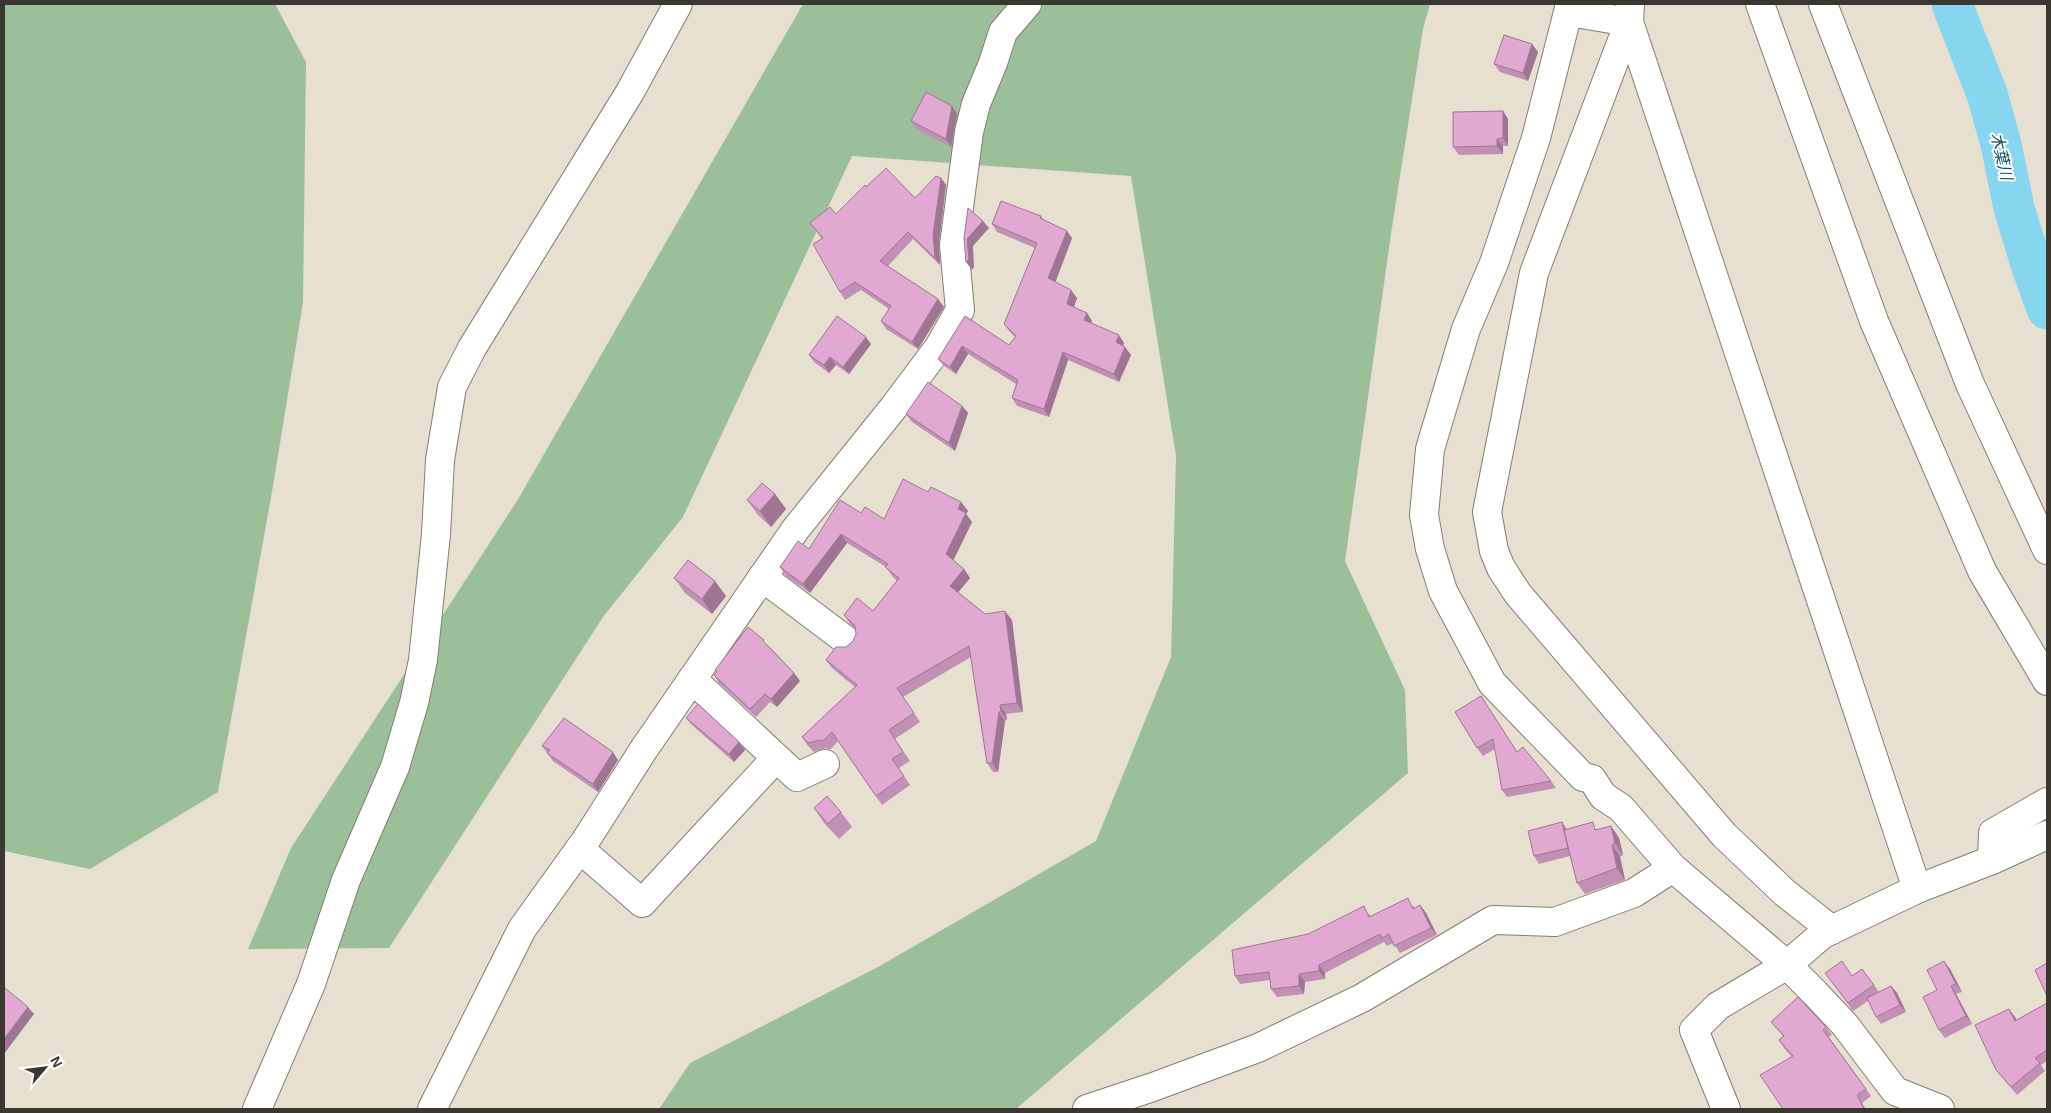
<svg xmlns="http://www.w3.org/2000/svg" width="2051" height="1113" font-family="Arial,'Noto Sans JP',sans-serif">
  <rect width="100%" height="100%" fill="#e7e0d1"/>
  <g fill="#9bc099">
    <path d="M4,4H275L306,62L303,303L272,492L218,792L90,869L4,851Z"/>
    <path d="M803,4H1430L1423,29L1391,234L1345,561L1405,690L1408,773L1016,1109H659L690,1063L878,967L1096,841L1171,657L1176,456L1131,176L852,156L683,517L603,617L389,948L248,949L291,848L517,501Z"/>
  </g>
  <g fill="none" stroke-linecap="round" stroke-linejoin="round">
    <path stroke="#86d6f0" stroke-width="41" d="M1952,4L1987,94L2001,144L2014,208L2031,264L2047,309"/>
    <defs>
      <g id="minor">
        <path d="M1570,4L1536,138L1494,263L1466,329L1430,449L1424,515L1430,549L1443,591L1492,683L1583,777L1592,779L1603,796L1621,808L1673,868L1787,965L1815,993L1845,1025L1895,1091L1940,1109"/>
        <path d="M1630,4L1629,22L1534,273L1487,512L1494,551L1501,568L1518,594L1724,835L1785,893L1832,930"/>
        <path d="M1760,4L1874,321L1982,571L2047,681"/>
        <path d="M1823,4L1970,384L2047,550"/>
        <path d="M1569,12L1629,22L1917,889"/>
        <path d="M762,577L847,641"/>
        <path d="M692,679L797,777L825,764"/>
        <path d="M580,849L642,903L776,758"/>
        <path d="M1992,860L1993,833L2047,802"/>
        <path d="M257,1109L311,984L346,880L395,767L414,703L423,660L436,534L440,460L452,387L472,348L630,92L678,4"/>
        <path d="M432,1109L522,929L586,840L644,749L795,530L894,407L939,347L960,310L954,245L969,132L976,104L993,63L1003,32L1027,4"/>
        <path d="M1087,1109L1153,1087L1258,1048L1362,998L1493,920L1555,922L1634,893L1673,868"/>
        <path d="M1726,1109L1694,1030L1718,1006L1787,965L1823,934L1917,889L1992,860L2047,835"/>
      </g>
    </defs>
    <use href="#minor" stroke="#847e70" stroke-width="30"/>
    <use href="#minor" stroke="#fff" stroke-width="28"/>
  </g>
  <g fill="#c290b5">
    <path d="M1532,44L1538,52L1528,81L1500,72L1494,64Z"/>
    <path d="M952,106L957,114L951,147L916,129L911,121Z"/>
    <path d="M1503,111L1508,119V146H1503V154L1459,155L1453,147Z"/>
    <path d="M941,178L946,185L939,243L940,265L913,239L888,266L944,307L918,349L886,329L881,321L889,309L861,290L845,300L840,292L822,239L810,223L836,214L866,187L915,198Z"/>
    <path d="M1041,216L1044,220L1072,238L1055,282L1077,298L1074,307L1087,313L1092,321L1091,323L1124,343L1123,346L1131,355L1119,382L1068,360L1049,417L1017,406L1012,398L1016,384L968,354L956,374L944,366L938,359L965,316L1009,345L1015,337L1009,331L1004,324L1035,248L997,232L992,224Z"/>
    <path d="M871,344L849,374L836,365L829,373L814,362L809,355Z"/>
    <path d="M962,406L968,413L955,451L912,422L906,414Z"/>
    <path d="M928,492L961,502L968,511L966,514L972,522L953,561L964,569L970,578L958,592L985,614L1012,620L1023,712L1006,714L1007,720L1005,721L998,772H993L987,763L971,657L903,697L920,722L895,739L910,761L899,768L910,785L882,805L838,741L830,750L826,748L814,752L808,746L802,737L855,687L832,668L826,660L846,647L853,641L856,634V629L850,624L844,615L873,611L897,581L892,576L886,567L847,543L810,593L786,576L780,567L809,549L861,513L884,519Z"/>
    <path d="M775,494L786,509L771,527L758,515L747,500Z"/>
    <path d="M674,578L726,596L712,614L685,593Z"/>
    <path d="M770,647L794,673L800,681L777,707L770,702L756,717L719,683L714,675L716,672L715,670Z"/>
    <path d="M1481,696L1517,752L1551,781L1556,788L1507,797L1502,790L1495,749L1483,756L1477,748Z"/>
    <path d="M686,718L739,742L745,750L734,762L692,725Z"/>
    <path d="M542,746L618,760L598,792L553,761Z"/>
    <path d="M814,808L841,812L852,827L839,839L824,823Z"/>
    <path d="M1611,826L1619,838L1623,855L1620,857L1625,880L1585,894L1577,883L1570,856L1539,864L1534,856L1567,829H1598Z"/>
    <path d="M1420,905L1426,913L1437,935L1400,953L1393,943L1387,946L1384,942L1325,973V979L1305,982L1304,994L1277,997L1271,989L1270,980L1240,984L1235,976L1369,914L1371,916L1414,906V908Z"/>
    <path d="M1862,969L1879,992L1891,986L1897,993L1906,1012L1881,1024L1876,1017L1868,1001L1853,1011L1831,981L1852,976Z"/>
    <path d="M1950,969L1962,992L1956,994L1972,1024L1945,1038L1939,1030L1937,990Z"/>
    <path d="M2047,1003V1061L2041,1065L2045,1071L2017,1095L2002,1077L1996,1070L2015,1017L2016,1020Z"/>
    <path d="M1771,1022L1826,1027L1832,1035L1829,1037L1871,1096L1862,1103L1866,1109H1783L1792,1057L1784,1048L1779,1040L1783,1036Z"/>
  </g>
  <g fill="#9e7693">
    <path d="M1532,44L1538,52L1528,81L1523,73Z"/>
    <path d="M952,106L957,114L951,147L946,139Z"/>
    <path d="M1503,111L1508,119V146L1503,138Z"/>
    <path d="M1497,139L1503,146V154L1497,146Z"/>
    <path d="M941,178L946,185L939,243L940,265L935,258L933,235Z"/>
    <path d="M983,221L989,228L973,246L974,267L972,270L966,262L967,239Z"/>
    <path d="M1067,231L1072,238L1054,286L1048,278Z"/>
    <path d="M1071,290L1077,298L1072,312L1067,304Z"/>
    <path d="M938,299L944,307L918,349L912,342Z"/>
    <path d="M1087,313L1092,321L1090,328L1084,320Z"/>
    <path d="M1119,335L1124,343L1121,350L1116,342Z"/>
    <path d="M866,337L871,344L849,374L843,367Z"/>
    <path d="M962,346L968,354L956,374L950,367Z"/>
    <path d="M1125,347L1131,355L1119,382L1114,374Z"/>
    <path d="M1063,352L1068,360L1049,417L1044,409Z"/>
    <path d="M830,357L836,365L829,373L824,365Z"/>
    <path d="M962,406L968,413L955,451L949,443Z"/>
    <path d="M775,494L786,509L771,527L760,511Z"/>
    <path d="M961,502L968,511L966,514L972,522L952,563L946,554L958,509Z"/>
    <path d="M841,534L847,543L810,593L803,584Z"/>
    <path d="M964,569L970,578L956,595L950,586Z"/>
    <path d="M715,581L726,596L712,614L702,599Z"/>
    <path d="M1005,611L1012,620L1023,712L1017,703Z"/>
    <path d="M794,673L800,681L777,707L771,699Z"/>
    <path d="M1000,705L1006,714L1007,720L1001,711Z"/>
    <path d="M999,712L1005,721L998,772L992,763Z"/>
    <path d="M739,742L745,750L734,762L729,754Z"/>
    <path d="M613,752L618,760L598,792L593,784Z"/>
    <path d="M1562,822L1567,830L1568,848Z"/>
    <path d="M1611,826L1619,838L1623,855L1615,843Z"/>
    <path d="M1612,845L1620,857L1625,880L1617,868Z"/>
    <path d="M1420,905L1426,913L1437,935L1431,928Z"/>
    <path d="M1944,961L1950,969L1962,992L1956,984Z"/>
    <path d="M1319,965L1325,973V979L1319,971Z"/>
    <path d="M1299,974L1305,982L1304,994L1299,986Z"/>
    <path d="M1891,986L1897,993L1906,1012L1900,1005Z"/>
    <path d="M1951,986L1956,994L1972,1024L1966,1016Z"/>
    <path d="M28,1007L34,1014L4,1054V1039Z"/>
    <path d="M2009,1009L2015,1017L2020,1028L2015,1021Z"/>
  </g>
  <g fill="#e1a8d2" stroke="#9e7693">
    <path d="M1504,35L1532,44L1523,73L1494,64Z"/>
    <path d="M926,92L952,106L946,139L911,121Z"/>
    <path d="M1503,111V138L1497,139V146L1453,147V112Z"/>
    <path d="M886,168L915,198L936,176L941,178L933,235L935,258L908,232L880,261L938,299L912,342L881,321L891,306L855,282L840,292L813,244L823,238L810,223L830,207L836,214L865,185L866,187Z"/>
    <path d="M1001,201L1041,216L1040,218L1067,231L1048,278L1071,290L1067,304L1087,313L1084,320L1119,335L1116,342L1125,347L1114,374L1063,352L1044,409L1012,398L1018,380L962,346L950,367L938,359L965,316L1009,345L1016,336L1004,324L1037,243L992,224Z"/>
    <path d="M968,208L983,221L967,239L969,260L966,262L964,238Z"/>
    <path d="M837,316L866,337L843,367L830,357L824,365L809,355Z"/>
    <path d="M928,382L962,406L949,443L906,414Z"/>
    <path d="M903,479L928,492L931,487L961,502L958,509L966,513L946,554L964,569L950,586L985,614L1005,611L1017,703L1000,705L1001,711L999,712L992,763H987L969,646L897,688L914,713L889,730L903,752L892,759L904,776L876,796L832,732L823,741L820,740L808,743L802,737L857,685L826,660L836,647H846L853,641L856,634L855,626L844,615L857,598L873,611L899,578L885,567L888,564L841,534L803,584L780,567L798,541L809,549L840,500L861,513L865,507L884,519Z"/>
    <path d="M762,483L775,494L760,511L747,500Z"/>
    <path d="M688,560L715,581L702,599L674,578Z"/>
    <path d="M748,627L764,640L763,641L794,673L771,699L765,694L750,709L714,675L717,672L715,670Z"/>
    <path d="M1481,696L1517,752L1523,747L1551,781L1502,790L1493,739L1477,748L1455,712Z"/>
    <path d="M698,704L739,742L729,754L686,718Z"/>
    <path d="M564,718L613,752L593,784L547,753L550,750L542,746Z"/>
    <path d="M827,796L841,812L828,824L814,808Z"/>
    <path d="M1562,822L1568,848L1534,856L1528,831Z"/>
    <path d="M1593,822L1595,830L1611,826L1615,843L1612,845L1617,868L1577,883L1564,830Z"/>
    <path d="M1408,898L1413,909L1420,905L1431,928L1394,946L1389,934L1382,938L1380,934L1319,965V971L1299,974V986L1271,989L1269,972L1235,976L1232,950L1308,934L1364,906L1369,917Z"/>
    <path d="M1842,961L1852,976L1862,969L1874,985L1848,1003L1825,973Z"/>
    <path d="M1944,961L1956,984L1951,986L1966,1016L1939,1030L1923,997L1937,990L1927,970Z"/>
    <path d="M2047,963V996L2035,970Z"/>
    <path d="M1891,986L1900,1005L1876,1017L1867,998Z"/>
    <path d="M5,988L28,1007L4,1039V990Z"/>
    <path d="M1798,997L1826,1027L1823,1030L1866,1089L1857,1095L1864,1109H1783L1760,1075L1793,1056L1779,1040L1784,1036L1771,1022Z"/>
    <path d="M2047,1003V1050L2035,1058L2040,1063L2011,1087L1996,1070L1975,1025L2009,1009L2015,1021Z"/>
  </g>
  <g text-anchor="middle" stroke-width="4" stroke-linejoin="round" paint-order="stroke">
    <g font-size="16" font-style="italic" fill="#0b5163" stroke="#fff">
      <text transform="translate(2002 156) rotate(77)" y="6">木葉川</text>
    </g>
  </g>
  <rect width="2051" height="1113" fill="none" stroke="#3a3731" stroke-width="10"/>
  <g transform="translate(45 1068) rotate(62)" stroke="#ffffff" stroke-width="4" paint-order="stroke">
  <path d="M0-4L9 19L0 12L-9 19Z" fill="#3a3731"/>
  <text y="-8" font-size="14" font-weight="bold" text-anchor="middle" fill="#3a3731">N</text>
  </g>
</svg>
